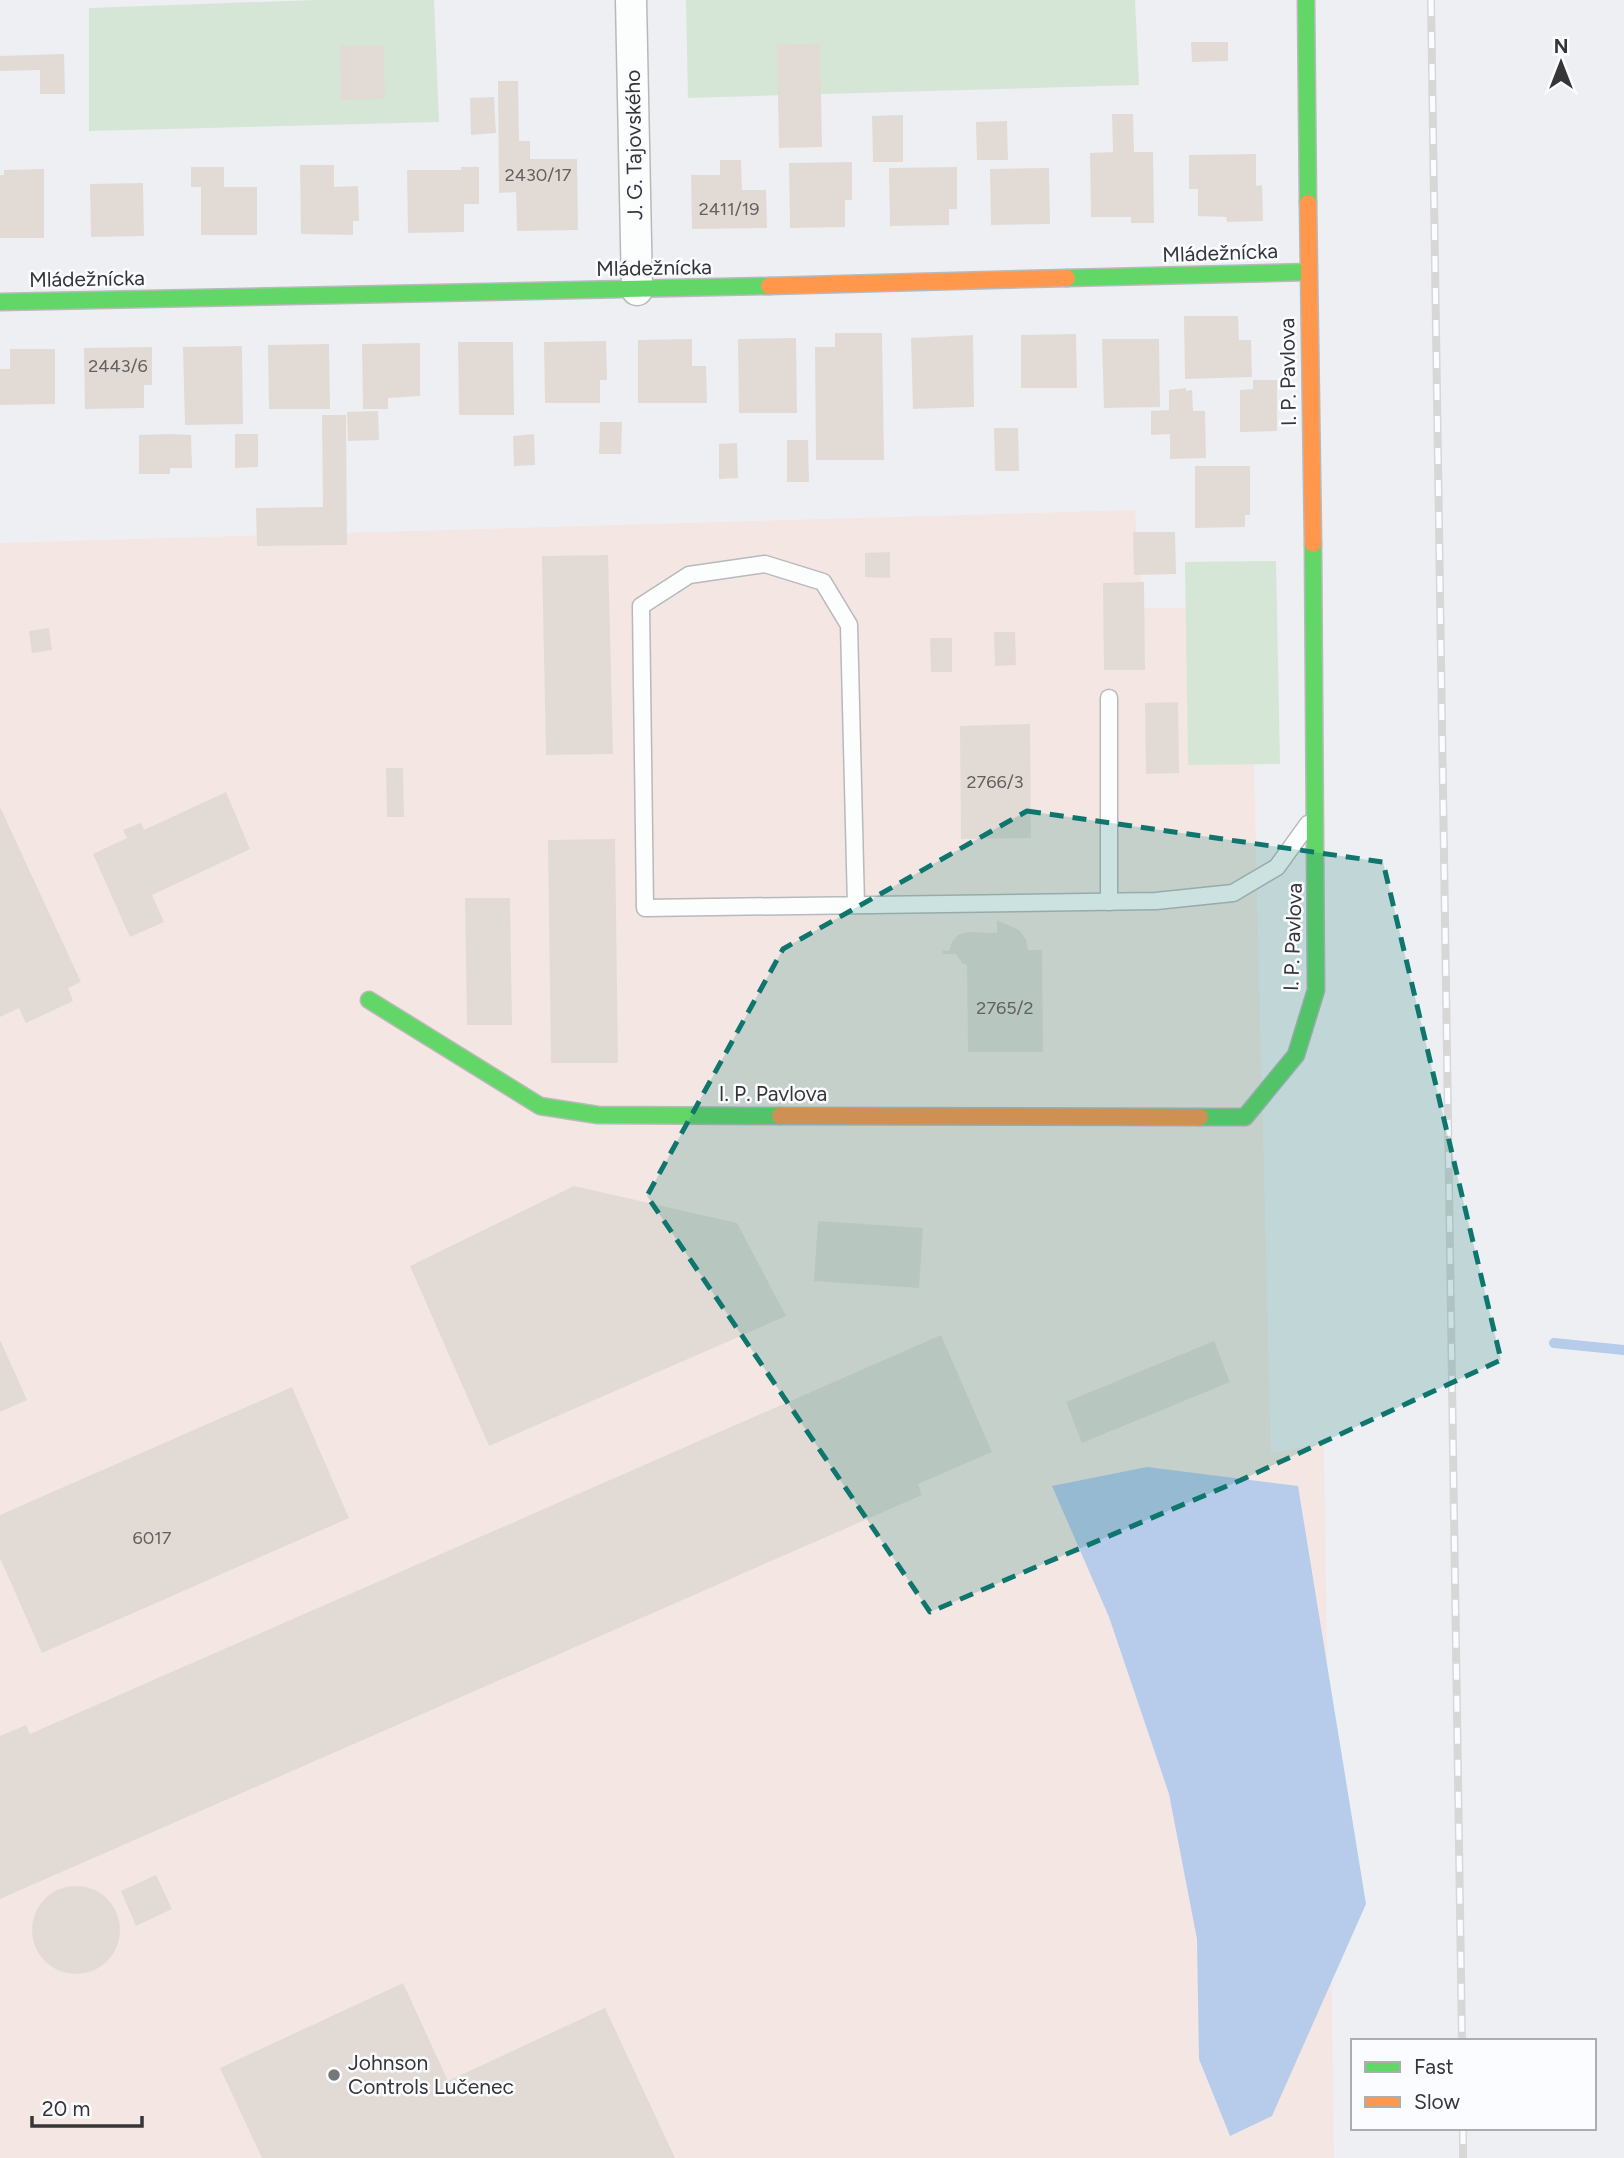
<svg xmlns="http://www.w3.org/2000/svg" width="1624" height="2158" font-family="Figtree,sans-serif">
  <rect width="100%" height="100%" fill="#eeeff2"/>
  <path fill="#f4e6e3" d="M1135,510L1143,608L1250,607L1271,1453L1324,1443L1334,2158H0V543Z"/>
  <g fill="#d5e6d6">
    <path d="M316,0H434L439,122L89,131V8Z"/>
    <path d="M686,0H1135L1139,85L688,98Z"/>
    <path d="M1276,561L1280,764L1188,765L1185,562Z"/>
  </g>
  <path fill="#b7cbeb" d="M1147,1467L1298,1486L1366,1904L1272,2116L1230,2136L1199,2059L1197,1939L1169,1794L1109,1617L1052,1486Z"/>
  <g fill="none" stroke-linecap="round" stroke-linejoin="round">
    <path stroke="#b7cbeb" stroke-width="10" d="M1554,1343L1624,1350"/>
  </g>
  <g fill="#e2dbd5">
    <path d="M1191,42H1228V61L1192,62Z"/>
    <path d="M820,43L822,147L779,148L777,45Z"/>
    <path d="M340,46H384L385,99L341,100Z"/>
    <path d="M64,54L65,94H40V70L0,71V56Z"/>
    <path d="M498,81H518L519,141H530V159H577L578,230L517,231L516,192L499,193Z"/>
    <path d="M494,97L496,133L471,135L470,98Z"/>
    <path d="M1112,114H1133L1134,152H1153L1154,223H1131V217H1091L1090,153L1113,152Z"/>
    <path d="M903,115V162H873L872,116Z"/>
    <path d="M1007,121L1008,160H977L976,122Z"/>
    <path d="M1256,154V186L1262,185L1263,221L1227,222L1226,217L1198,216V189H1189V155Z"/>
    <path d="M720,160H741L742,190H766L767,228L692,229L691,175H720Z"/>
    <path d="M852,162V200H845V227L790,228L789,163Z"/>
    <path d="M300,165H334V187L358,186L359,221H353V235L301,234Z"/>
    <path d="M191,167H224V187H257V235H201V187H191Z"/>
    <path d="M461,167H479V204H464V232L408,233L407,170H461Z"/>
    <path d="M957,167V209H949V225L890,226L889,168Z"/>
    <path d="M1049,168L1050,224L991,225L990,169Z"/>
    <path d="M44,169V238H0V175H4V170Z"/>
    <path d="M143,183L144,236L91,237L90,184Z"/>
    <path d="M1184,316H1238L1239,340H1251L1252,377L1185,379Z"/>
    <path d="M835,333H882L884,460H816L815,347H835Z"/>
    <path d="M1076,334L1077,388H1021V335Z"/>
    <path d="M973,335L974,407L913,409L911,338Z"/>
    <path d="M796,338L797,413H739L738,339Z"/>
    <path d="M692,339V366H706L707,403H638V340Z"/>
    <path d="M1102,339H1159L1160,407L1104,408Z"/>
    <path d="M606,341L607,380H600V403H545L544,342Z"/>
    <path d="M458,342H513L514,415H459Z"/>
    <path d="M420,343V396L388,398V409H363L362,344Z"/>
    <path d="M329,344L330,409H269L268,345Z"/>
    <path d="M242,346L243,424L185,425L183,347Z"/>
    <path d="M152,347V385H144V408L85,409L84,348Z"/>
    <path d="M10,349H55V404L0,405V369H10Z"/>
    <path d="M1253,380H1277V431L1240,432V390L1253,389Z"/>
    <path d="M1186,388V391L1192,390L1193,411H1205L1206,458L1170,459V434L1151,435V411L1169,410V390Z"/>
    <path d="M378,411L379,440L348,441L347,412Z"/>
    <path d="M322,415H346L347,545L257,546L256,508L323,507Z"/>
    <path d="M600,422H622L621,454H599Z"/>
    <path d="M994,428H1018L1019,471H995Z"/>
    <path d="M170,434L191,435L192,468H170V474H139V435Z"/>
    <path d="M235,434H258V467L235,468Z"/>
    <path d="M534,434L535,465L514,466L513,436Z"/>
    <path d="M787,440H808L809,482H787Z"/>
    <path d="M737,443L738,478L719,479V444Z"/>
    <path d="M1195,466H1250V515H1245V527L1195,528Z"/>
    <path d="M1133,532H1175L1176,574L1134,575Z"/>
    <path d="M890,552V578L865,577V553Z"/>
    <path d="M608,555L613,754L546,755L542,556Z"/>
    <path d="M1144,582L1145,670H1104L1103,583Z"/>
    <path d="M49,628L52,650L32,653L29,631Z"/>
    <path d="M994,632H1015L1016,665L995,666Z"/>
    <path d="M930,638H952V672H931Z"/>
    <path d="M1178,702L1179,773L1146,774L1145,703Z"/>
    <path d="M1030,724L1031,838L961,839L960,726Z"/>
    <path d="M386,768H403L404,817H387Z"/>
    <path d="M226,792L250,849L152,895L164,922L130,937L93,854L127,838L123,830L141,823L144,830Z"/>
    <path d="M0,807L81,982L68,988L73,1001L26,1023L19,1008L0,1017Z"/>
    <path d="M615,839L618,1063H551L548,840Z"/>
    <path d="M465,898H510L512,1025H467Z"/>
    <path d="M997,920L1019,930L1026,939L1028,950H1042L1043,1052H968L967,965L963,964L956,954H943V950L949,951L952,942L958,935L968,932L997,933Z"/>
    <path d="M574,1186L737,1223L786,1316L489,1446L410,1266Z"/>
    <path d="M818,1221L923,1228L919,1288L814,1281Z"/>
    <path d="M941,1335L992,1452L918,1484L922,1495L0,1899V1736L26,1725L30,1734Z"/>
    <path d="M0,1340L27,1400L0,1412Z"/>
    <path d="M1214,1341L1230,1382L1082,1443L1066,1402Z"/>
    <path d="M292,1387L349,1518L42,1653L0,1558V1515Z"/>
    <path d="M156,1875L172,1909L136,1926L121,1891Z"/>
    <circle cx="76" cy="1930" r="44"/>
    <path d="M403,1983L448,2081L605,2008L675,2158H262L220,2068Z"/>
  </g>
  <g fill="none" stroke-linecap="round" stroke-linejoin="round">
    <defs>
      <g id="lane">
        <path d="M1109,698V902"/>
        <path d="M856,905L849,625L823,582L765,564L689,575L641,606L645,908L1156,901L1233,893L1277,867L1308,824"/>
      </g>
      <path id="street" d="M631,0L637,290"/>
      <g id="fast">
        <path d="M1306,0L1308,203"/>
        <path d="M1067,278L1308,272"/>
        <path d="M0,302L769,286"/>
        <path d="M369,1000L540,1106L598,1115L780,1116"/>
        <path d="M1200,1117H1245L1296,1055L1316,990L1313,544"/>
      </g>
      <g id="slow">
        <path d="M1308,203L1313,544"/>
        <path d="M769,286L1067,278"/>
        <path d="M780,1116L1200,1117"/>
      </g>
    </defs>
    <use href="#lane" stroke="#b8b9bb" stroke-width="19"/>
    <use href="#street" stroke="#b8b9bb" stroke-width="33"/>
    <use href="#fast" stroke="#b8b9bb" stroke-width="19"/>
    <use href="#slow" stroke="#b8b9bb" stroke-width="19"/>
    <use href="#lane" stroke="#fcfdfd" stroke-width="16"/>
    <use href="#street" stroke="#fcfdfd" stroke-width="30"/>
    <use href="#fast" stroke="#63d668" stroke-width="16"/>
    <use href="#slow" stroke="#ff974d" stroke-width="16"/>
    <defs>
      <g id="rail">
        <path d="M1431,0L1462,2041"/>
        <path d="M1463,2128V2158"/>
      </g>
    </defs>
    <use href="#rail" stroke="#d7d7d8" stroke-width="8"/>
    <use href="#rail" stroke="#fbfcff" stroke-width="5" stroke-dasharray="16" stroke-linecap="butt"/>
  </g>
  <path fill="#0f766e" fill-opacity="0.2" stroke="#0f766e" stroke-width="5" stroke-dasharray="14 9" stroke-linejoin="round" d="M1027,811L1383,862L1501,1360L1241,1480L930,1612L647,1196L783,949Z"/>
  <circle fill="#767779" stroke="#fbfcff" stroke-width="2.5" cx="334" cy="2075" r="7"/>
  <g text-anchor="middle" stroke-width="5" stroke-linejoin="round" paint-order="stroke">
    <g font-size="18" fill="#626060">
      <text x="538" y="181">2430/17</text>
      <text x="729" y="215">2411/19</text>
      <text x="118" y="372">2443/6</text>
      <text x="995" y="788">2766/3</text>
      <text x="1005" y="1014">2765/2</text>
      <text x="152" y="1544">6017</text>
    </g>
    <g font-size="21" fill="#363638" stroke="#fbfcff">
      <text transform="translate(634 145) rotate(-91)" y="7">J. G. Tajovského</text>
      <text transform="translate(1220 253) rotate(-2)" y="7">Mládežnícka</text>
      <text transform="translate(654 268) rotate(-1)" y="7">Mládežnícka</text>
      <text transform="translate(87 279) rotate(-1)" y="7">Mládežnícka</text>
      <text transform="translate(1288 372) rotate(-91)" y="7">I. P. Pavlova</text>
      <text transform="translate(1293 937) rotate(-88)" y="7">I. P. Pavlova</text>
      <text x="773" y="1101">I. P. Pavlova</text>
    </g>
    <g font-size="21" fill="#363638" stroke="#fbfcff" text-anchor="start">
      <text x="348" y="2070">Johnson<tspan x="348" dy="24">Controls Lučenec</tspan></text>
    </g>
  </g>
  <rect x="1351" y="2039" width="245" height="91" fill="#fbfcff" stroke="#acadaf" stroke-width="2"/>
  <rect x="1365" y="2062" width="35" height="10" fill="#63d668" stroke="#acadaf" stroke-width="2"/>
  <text x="1414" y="2074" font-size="21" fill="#363638">Fast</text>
  <rect x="1365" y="2097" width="35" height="10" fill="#ff974d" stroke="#acadaf" stroke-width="2"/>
  <text x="1414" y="2109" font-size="21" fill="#363638">Slow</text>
  <g transform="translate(1561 63)" stroke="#fbfcff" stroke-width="5" paint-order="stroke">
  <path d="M0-5L12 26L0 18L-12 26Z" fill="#363638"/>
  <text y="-10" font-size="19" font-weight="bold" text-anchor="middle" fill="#363638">N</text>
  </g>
  <path d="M32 2116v10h110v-10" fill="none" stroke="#363638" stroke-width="3.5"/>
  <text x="42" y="2116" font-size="21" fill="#363638" stroke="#fbfcff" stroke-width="5" paint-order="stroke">20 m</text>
</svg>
